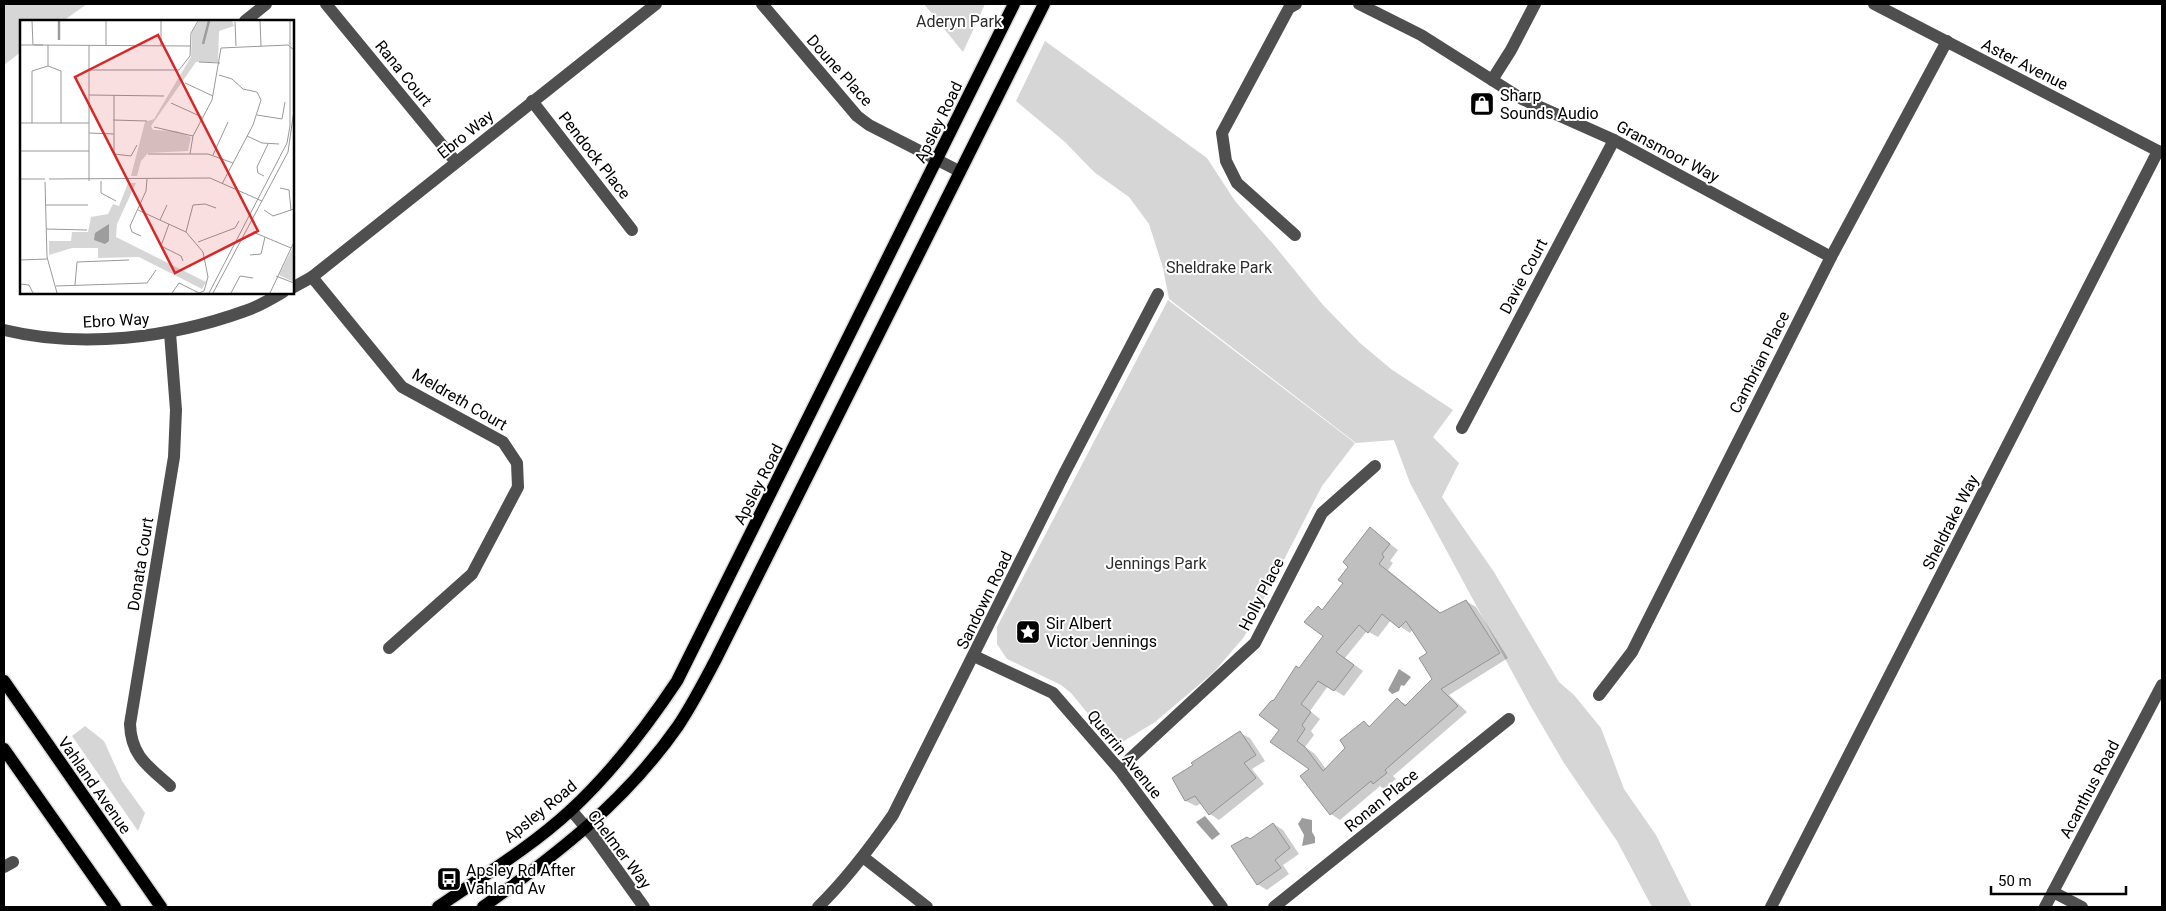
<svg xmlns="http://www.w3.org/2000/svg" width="2166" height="911" font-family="Roboto,sans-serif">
  <rect width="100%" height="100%" fill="#fff"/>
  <g fill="#d6d6d6">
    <path d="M4,4H87L63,21H21V52L4,65Z"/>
    <path d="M924,4H985L963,52Z"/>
    <path d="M1045,41L1207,158L1235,201L1274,245L1323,305L1360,343L1391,369L1453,410L1433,437L1459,463L1442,497L1494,572L1559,682L1574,695L1601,728L1624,789L1656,835L1692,907H1652L1617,841L1564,763L1530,705L1410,483L1394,440L1356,443L1169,299L1163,268L1149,224L1129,197L1094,172L1065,142L1016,101Z"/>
    <path d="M1168,300L1355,443L1322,486L1244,637L1214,672L1155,722L1124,741L1108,738L1071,693L1061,685L1007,659L997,644V627Z"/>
    <path d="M85,726L104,741L122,781L145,813L138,831L72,736Z"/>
  </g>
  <g fill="#9d9d9d">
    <path d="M1399,669L1411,677L1404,686L1401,685L1399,691L1392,694L1388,690Z"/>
    <path d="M1205,816L1220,834L1212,840L1196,822Z"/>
    <path d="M1302,818L1312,820V832L1315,837V843L1302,846L1304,835L1298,824Z"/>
  </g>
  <g fill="#0003" fill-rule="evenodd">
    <path d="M1371,529L1398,550L1390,561L1393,563L1388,570L1442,614L1466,601L1476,607L1508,658L1449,695L1467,712L1393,776L1396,779L1384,789L1380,786L1340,820L1331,814L1301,777L1311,769L1281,730L1275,701L1325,636L1323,611L1344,583L1350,567ZM1391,620L1410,633L1413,629L1429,653L1433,679L1407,705L1397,699L1371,727L1364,722L1347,748L1326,769L1315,754L1305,747L1314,735L1311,731L1320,719L1310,711L1328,686L1344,696L1363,671L1345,658L1367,631L1378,637Z"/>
    <path d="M1240,733L1250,738L1265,761L1252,769L1264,784L1219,820L1210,814L1202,803L1196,806L1186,801L1174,779Z"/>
    <path d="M1274,824L1283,830L1299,854L1283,865L1289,874L1267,890L1257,884L1251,840Z"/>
  </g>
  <g fill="#bfbfbf" stroke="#939393" fill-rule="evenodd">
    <path d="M1370,527L1390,544L1382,554L1384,557L1379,564L1440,613L1466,600L1500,653L1441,689L1458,706L1385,770L1387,773L1373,784L1371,781L1330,815L1300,776L1309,769L1270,742L1279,730L1259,715L1271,701L1274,700L1296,666L1299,668L1323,636L1304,622L1318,606L1322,610L1343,583L1338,580L1348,567L1343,562ZM1382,614L1399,628L1406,621L1427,653L1419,658L1432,679L1405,706L1397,698L1369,727L1364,721L1340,740L1345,748L1323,771L1305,747L1297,741L1305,729L1302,725L1311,712L1301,704L1318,681L1334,691L1354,665L1336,652L1359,625L1368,633Z"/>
    <path d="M1240,731L1256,755L1244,763L1256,778L1209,815L1195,796L1185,801L1172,778L1193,765L1191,763Z"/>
    <path d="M1273,823L1290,848L1275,860L1281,868L1257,885L1231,846L1247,837L1250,839Z"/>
  </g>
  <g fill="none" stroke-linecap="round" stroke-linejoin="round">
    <defs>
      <g id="major">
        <path d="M4,681L161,907"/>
        <path d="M4,749L115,907"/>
        <path d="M438,907C483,876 531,847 571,810C612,772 645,729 677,681L1014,4"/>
        <path d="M483,907C557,854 625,802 678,726C692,705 704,682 716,659L1044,4"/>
      </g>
    </defs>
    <use href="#major" stroke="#dbdbdb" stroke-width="15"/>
    <g stroke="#4f4f4f" stroke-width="12">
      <path d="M326,4L456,162"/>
      <path d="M762,4L857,116L869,125L959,171"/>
      <path d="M1359,4L1421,35L1522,99L1614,140L1831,257"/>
      <path d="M1874,4L2162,153"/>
      <path d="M245,21L266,4"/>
      <path d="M1492,80L1511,50L1535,4"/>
      <path d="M532,101L632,230"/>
      <path d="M1295,235L1237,183L1226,161L1222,133L1289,8L1296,4"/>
      <path d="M312,277L402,387L503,442L517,463L518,487L472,574L389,648"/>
      <path d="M292,288L312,277L656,4"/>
      <path d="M4,330C82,349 170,338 245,311C258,307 271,299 283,292"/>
      <path d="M1462,428L1614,140"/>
      <path d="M974,656L1053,693L1119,769L1222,907"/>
      <path d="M1599,695L1632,652L1831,257L1947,41"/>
      <path d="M1119,769L1255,643L1322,513L1375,466"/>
      <path d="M170,786C148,766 131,756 130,724L174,457L176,410L170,333"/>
      <path d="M571,810L594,837L644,907"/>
      <path d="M863,857L927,907"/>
      <path d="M4,867L13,862"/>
      <path d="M2053,892L2082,907"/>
      <path d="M818,907C847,879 870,848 893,815L1064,474L1158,294"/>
      <path d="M1274,907L1509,719"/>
      <path d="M1771,907L2158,151"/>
      <path d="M2045,907L2162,685"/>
    </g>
    <use href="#major" stroke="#000" stroke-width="12"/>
  </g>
  <defs>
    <symbol id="shop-square" viewBox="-11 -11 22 22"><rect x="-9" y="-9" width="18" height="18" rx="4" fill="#000" stroke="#fff"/><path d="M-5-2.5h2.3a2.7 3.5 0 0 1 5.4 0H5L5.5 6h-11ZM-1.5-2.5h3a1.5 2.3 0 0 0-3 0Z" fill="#fff"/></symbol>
    <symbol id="sight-square" viewBox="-11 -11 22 22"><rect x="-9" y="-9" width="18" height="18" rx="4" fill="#000" stroke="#fff"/><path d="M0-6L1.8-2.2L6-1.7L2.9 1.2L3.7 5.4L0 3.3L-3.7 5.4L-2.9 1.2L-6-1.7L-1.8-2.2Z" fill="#fff"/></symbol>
    <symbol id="bus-square" viewBox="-11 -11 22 22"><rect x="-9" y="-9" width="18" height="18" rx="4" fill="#000" stroke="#fff"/><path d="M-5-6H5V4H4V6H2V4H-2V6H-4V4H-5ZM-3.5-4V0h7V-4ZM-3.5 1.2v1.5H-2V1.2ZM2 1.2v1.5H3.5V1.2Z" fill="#fff"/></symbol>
  </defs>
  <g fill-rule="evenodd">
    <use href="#shop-square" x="1468" y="90" width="28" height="28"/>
    <use href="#sight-square" x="1014" y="618" width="28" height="28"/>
    <use href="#bus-square" x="435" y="865" width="28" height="28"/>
  </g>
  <g text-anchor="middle" stroke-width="4" stroke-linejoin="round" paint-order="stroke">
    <g font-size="16" fill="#2d2d2d" stroke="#fff">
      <text x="959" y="27">Aderyn Park</text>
      <text x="1219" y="273">Sheldrake Park</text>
      <text x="1156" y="569">Jennings Park</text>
    </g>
    <g font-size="16" fill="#000" stroke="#fff">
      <text transform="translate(2025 64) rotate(27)" y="6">Aster Avenue</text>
      <text transform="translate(840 70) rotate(48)" y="6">Doune Place</text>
      <text transform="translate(404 73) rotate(51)" y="6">Rana Court</text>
      <text transform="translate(938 122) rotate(-64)" y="6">Apsley Road</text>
      <text transform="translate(465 134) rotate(-39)" y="6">Ebro Way</text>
      <text transform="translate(1668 151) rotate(28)" y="6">Gransmoor Way</text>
      <text transform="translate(595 155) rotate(52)" y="6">Pendock Place</text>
      <text transform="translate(1523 276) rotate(-62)" y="6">Davie Court</text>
      <text transform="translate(116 320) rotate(-3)" y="6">Ebro Way</text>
      <text transform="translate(1759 362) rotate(-63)" y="6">Cambrian Place</text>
      <text transform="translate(460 399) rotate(30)" y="6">Meldreth Court</text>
      <text transform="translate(758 484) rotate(-63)" y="6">Apsley Road</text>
      <text transform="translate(1950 522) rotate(-63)" y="6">Sheldrake Way</text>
      <text transform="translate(140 564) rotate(-81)" y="6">Donata Court</text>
      <text transform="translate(1261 594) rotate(-63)" y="6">Holly Place</text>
      <text transform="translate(984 600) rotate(-64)" y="6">Sandown Road</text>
      <text transform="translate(1125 754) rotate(51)" y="6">Querrin Avenue</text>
      <text transform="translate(95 785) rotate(55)" y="6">Vahland Avenue</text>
      <text transform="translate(2089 789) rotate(-62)" y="6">Acanthus Road</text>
      <text transform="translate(1381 800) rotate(-39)" y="6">Ronan Place</text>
      <text transform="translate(540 811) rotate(-39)" y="6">Apsley Road</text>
      <text transform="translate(620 849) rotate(53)" y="6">Chelmer Way</text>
    </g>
    <g font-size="16" fill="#000" stroke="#fff" text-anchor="start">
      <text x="1500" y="101">Sharp<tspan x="1500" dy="18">Sounds Audio</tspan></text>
      <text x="1046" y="629">Sir Albert<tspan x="1046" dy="18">Victor Jennings</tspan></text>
      <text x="466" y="876">Apsley Rd After<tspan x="466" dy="18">Vahland Av</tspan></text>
    </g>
  </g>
  <g transform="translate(20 20)">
    <rect width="274" height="274" fill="#fff"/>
    <path d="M179,1H212L214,6L199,11L198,42H176L131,106L133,110L156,111L171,117L168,131L128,133L121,141L117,156H111L125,102L134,99L171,37L172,12ZM108,163H116L97,204L96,217L186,262L182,269L119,237L78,238V228H52L29,235V221H51L52,212H68L71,197L88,194L93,184L99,186ZM274,225V262L259,255Z" fill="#d6d6d6"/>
    <path d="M89,204V221L85,224L74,220L75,213Z" fill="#9d9d9d"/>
    <path fill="none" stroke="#9d9d9d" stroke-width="2.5" d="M39,20V1M183,24L189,1"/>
    <path fill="none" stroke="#999" stroke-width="1" d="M12,1L13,25M86,1V25M240,1L241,26M215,2L216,26M0,25H23M14,25L170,26M141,26V1M179,42L200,43M28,46V25M69,50H159L170,36L171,13L178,1M199,55L212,59L223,69L237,72L241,80L233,105L202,164M165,63L193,76M69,75L144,76M94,75V134L111,136L117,125M151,83L182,97M237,95L262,99L265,82M93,100L127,101M0,103H69M12,103V51L28,46L41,51V103M134,107L173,116M69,113L94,114M227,116L242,123L259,124M0,131H69M128,134H188L213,143M170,134L173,116L192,80L201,28L268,25L274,30M193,135L208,102M244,156L238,153L237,147L248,124M0,159H25M29,159L190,158L242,181M69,161V25M81,161V173L96,181M25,162L27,237L37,273M260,168L269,170L271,190M26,185H68M118,190L166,212L183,232L188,257L184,271L179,273L159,263L152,273M244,190L253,196L274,189M140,200L147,185M149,204L141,226L161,236L163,241M26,209L67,210M166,212L173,185L185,184L196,188M233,212L271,228M121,216L112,212L110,206L126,171L127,159M178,222L215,208L219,201M230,235L241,234L245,217M0,240L27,239M256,256L274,263M0,264L9,265L13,273M55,265L57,242L109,240M36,266L127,263L136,250M189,273L267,123L270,106V1M193,273L268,132L274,90M211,273L220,256L233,258M250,273L274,222"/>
    <path fill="#d62828" fill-opacity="0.15" stroke="#d62828" stroke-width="2.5" d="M138,15L238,211L155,253L55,57Z"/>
    <rect width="274" height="274" fill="none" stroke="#000" stroke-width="2.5"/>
  </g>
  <rect width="2166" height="911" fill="none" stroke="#000000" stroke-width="10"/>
  <path d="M1991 886v8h135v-8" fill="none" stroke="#000000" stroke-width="2.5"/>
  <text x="1998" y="886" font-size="15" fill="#000000" stroke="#ffffff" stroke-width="4" paint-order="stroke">50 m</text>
</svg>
